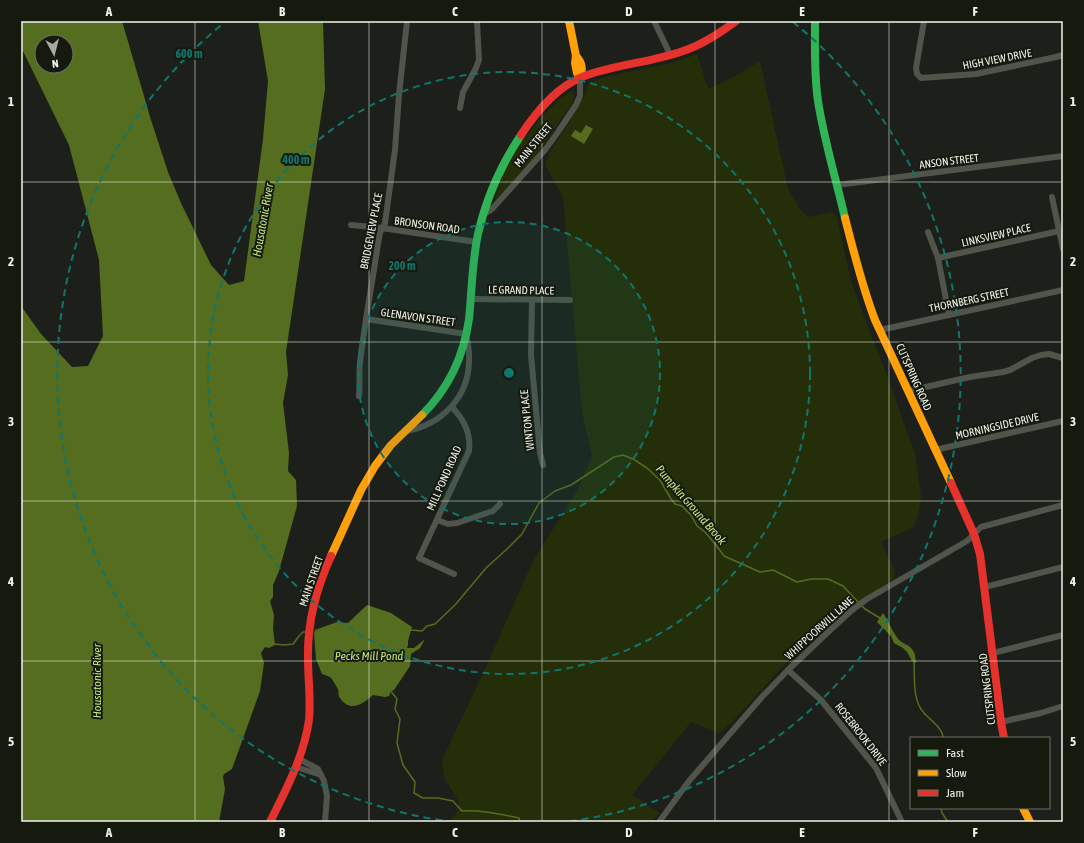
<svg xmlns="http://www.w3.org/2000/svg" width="1084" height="843" font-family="'Asap Condensed',sans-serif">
  <rect width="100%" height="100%" fill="#1d201a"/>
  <g fill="#242f0a">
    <path d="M697,54L708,89L732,78L760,61L788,189L799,208L808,217L833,212L837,218L851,282L887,376L915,454L921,497L918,517L912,528L881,542L895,571L894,579L840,614L795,653L732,722L720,733L691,722L632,795L660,813L650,822H449L458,811L459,802L444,777L442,760L485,669L532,563L578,489L592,456L582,413L563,197L545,165L550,152L578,108L586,93L587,87L591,82L601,78L674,62Z"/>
    <path d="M572,91L574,95L573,102L533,160L494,201L503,174L520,145L544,114L561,98Z"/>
  </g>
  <g fill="#556d1e" fill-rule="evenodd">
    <path d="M21,21H122L151,120L168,172L181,203L211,265L229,285L244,281L263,139L268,81L258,21H323L325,89L286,352L288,375L283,403L289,453L288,471L296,480L297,506L279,571L273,585V597L270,601L274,615L273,628L275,645L269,648L265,647L261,653L264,663L260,691L232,769L224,774L223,777L225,789L219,822H21V306L41,334L72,367L88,366L103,336L99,260L69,145L21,47ZM42,42H66V66H42Z"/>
    <path d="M586,125L593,129L584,144L571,136L575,130L581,133Z"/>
    <path d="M367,605L391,613L412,627L408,641V645L407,648H414L424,640V641L420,648L411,654L410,666L394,690L391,691L389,696L385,697L373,695C363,704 350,713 340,698C338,696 339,692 338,689C336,686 333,680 331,678C329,676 325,675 322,674L316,659L314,633L315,630L337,622L348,623Z"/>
    <path d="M883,613C888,620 891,629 896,636C903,648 915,641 916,663L912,661L907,652L903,648L894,643L891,636L877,622Z"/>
  </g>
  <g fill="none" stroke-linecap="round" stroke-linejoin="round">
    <g stroke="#556d1e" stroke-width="1.5">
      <path d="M862,606L865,609L880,618"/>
      <path d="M411,630L422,631L427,626L435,624L455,605L471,586L486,568L507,549L522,534L539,503L555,491L571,485L614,457L623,455L633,459L647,468L660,480L671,499L675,504L682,506L691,515L697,526L705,532L716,545L724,556L760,572L773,570L797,582L811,579H828L843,586L859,603"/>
      <path d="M274,644L285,645L293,644L299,636L303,632H305"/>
      <path d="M914,662C915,678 912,700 924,713C930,720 943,728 943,738"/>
      <path d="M390,690L397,699L395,709L400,719L397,743L403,765L415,782L414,793L423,798H438L453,801L462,811C482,810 499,814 519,818L520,822"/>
      <path d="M941,808L942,813L948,822"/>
    </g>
    <g stroke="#50544a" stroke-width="6">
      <path d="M654,21L667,48L670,56"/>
      <path d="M924,21L916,68L917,74L921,78L976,74L1056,57L1063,55"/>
      <path d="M460,108L463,92L476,68L479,60L477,21"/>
      <path d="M837,185L1063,156"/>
      <path d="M1052,197L1063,249"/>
      <path d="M483,215L492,209L545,150L558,132L576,105L580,96V78"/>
      <path d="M351,225L382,228L476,242"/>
      <path d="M928,232L938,258L949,315"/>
      <path d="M938,258L1059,231"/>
      <path d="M471,299L570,300"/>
      <path d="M532,300L531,355L540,453L543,465"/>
      <path d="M366,319L466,334C468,343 470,352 469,362C468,398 441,425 406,431"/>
      <path d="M880,330L1063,290"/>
      <path d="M908,391L970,377L1003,372L1010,370L1032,358L1041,355L1049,354L1063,358"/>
      <path d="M359,396C360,384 359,373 360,362C365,322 372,283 378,244L380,233L385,223L395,150L399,95L407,21"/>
      <path d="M452,407C464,420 471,433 469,451L419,558L454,574"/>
      <path d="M935,450L1063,421"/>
      <path d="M437,520L448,524L457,523L493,511L500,504"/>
      <path d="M985,587L1063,567"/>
      <path d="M993,653L1063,635"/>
      <path d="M788,670L821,700L876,768L902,822"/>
      <path d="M1001,722L1041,713L1063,706"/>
      <path d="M299,759L318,769L324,781L327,796L325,822"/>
      <path d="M296,767L321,775"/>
      <path d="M659,822L689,781L761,698L788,670L827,633L852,610L867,599L967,541L981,527L1063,505"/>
    </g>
    <g stroke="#30b455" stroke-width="8">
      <path d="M815,21C815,48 814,74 818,101C824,140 836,179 845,218"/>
      <path d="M422,415C448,389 464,355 469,319C472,290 472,262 478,234C486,199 501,165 521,135"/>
    </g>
    <g stroke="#ff9f0a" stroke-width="8">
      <path d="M569,21L576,56L575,63L577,73L580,78"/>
      <path d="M576,56C582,62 583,70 580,78"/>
      <path d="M845,218C854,253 862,286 875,320L951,483"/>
      <path d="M331,556L361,490L375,466L391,445L422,415"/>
      <path d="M1023,808L1030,822"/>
    </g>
    <g stroke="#e5322d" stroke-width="8">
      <path d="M521,135C536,112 557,87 582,77C615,64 650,63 683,51C702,45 720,33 736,21"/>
      <path d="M951,483L974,534L980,554L1001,722L1004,738"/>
      <path d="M270,822C286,790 304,756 309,720C311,700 308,679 308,659C307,623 316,589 331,556"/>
    </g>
  </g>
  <path fill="none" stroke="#f0f3eb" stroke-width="1" stroke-opacity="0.55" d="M195,21V822M369,21V822M542,21V822M715,21V822M889,21V822M21,182H1063M21,342H1063M21,501H1063M21,661H1063"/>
  <circle cx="509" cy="373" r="151" fill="#0f766e" fill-opacity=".12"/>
  <g fill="none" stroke="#0f766e" stroke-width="2" stroke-dasharray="7 5">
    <circle cx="509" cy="373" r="151"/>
    <circle cx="509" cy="373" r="301"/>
    <path d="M454 822A452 452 0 0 1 225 22M793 22A452 452 0 0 1 564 822"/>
  </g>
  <g text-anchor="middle" stroke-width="4" stroke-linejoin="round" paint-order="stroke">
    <g font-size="11" fill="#f0f3eb" stroke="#15190e">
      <text transform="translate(997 59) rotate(-11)" y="4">HIGH VIEW DRIVE</text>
      <text transform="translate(533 145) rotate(-51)" y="4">MAIN STREET</text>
      <text transform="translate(949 161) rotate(-7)" y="4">ANSON STREET</text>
      <text transform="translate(427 225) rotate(8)" y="4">BRONSON ROAD</text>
      <text transform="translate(371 231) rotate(-79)" y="4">BRIDGEVIEW PLACE</text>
      <text transform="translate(996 235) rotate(-13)" y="4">LINKSVIEW PLACE</text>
      <text transform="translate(521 290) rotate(1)" y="4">LE GRAND PLACE</text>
      <text transform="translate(969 300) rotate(-12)" y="4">THORNBERG STREET</text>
      <text transform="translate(418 317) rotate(8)" y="4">GLENAVON STREET</text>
      <text transform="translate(914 377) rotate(66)" y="4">CUTSPRING ROAD</text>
      <text transform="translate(527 420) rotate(-96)" y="4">WINTON PLACE</text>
      <text transform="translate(997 426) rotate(-13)" y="4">MORNINGSIDE DRIVE</text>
      <text transform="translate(444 478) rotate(-66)" y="4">MILL POND ROAD</text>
      <text transform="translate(311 581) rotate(-71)" y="4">MAIN STREET</text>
      <text transform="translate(819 628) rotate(-42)" y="4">WHIPPOORWILL LANE</text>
      <text transform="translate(987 689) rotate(-97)" y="4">CUTSPRING ROAD</text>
      <text transform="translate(861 734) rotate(52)" y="4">ROSEBROOK DRIVE</text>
    </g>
    <g font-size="12" font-style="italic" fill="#c2e878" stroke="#15190e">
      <text transform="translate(263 220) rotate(-80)" y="4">Housatonic River</text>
      <text transform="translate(691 505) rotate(49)" y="4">Pumpkin Ground Brook</text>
      <text x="369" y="660">Pecks Mill Pond</text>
      <text transform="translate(97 681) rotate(-90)" y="4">Housatonic River</text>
    </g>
  </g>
  <circle cx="509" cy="373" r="6" fill="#0f766e" stroke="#15190e" stroke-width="2"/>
  <g font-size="12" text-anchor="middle" font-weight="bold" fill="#0f766e" stroke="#15190e" stroke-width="4" stroke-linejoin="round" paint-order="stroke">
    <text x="189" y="58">600 m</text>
    <text x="296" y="164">400 m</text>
    <text x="402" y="270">200 m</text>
  </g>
  <rect width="1084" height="843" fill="none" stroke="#15190e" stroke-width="44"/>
  <rect x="910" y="737" width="140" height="72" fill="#15190e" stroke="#6d7066"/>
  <rect x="918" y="750" width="20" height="6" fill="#30b455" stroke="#6d7066"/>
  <text x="946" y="757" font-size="12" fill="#f0f3eb">Fast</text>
  <rect x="918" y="770" width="20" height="6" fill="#ff9f0a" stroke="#6d7066"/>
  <text x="946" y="777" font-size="12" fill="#f0f3eb">Slow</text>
  <rect x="918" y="790" width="20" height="6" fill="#e5322d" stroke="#6d7066"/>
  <text x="946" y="797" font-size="12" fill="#f0f3eb">Jam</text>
  <g transform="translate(54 54) rotate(173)"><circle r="19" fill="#15190e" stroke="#6d7066"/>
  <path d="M0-3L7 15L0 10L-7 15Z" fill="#a6a9a2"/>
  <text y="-6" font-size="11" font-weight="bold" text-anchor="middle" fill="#f0f3eb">N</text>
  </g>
  <rect x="22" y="22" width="1040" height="799" fill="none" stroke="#f0f3eb" stroke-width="1.5"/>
  <g font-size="13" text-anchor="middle" font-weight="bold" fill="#f0f3eb">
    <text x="109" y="16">A</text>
    <text x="282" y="16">B</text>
    <text x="455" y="16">C</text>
    <text x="629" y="16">D</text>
    <text x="802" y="16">E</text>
    <text x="975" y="16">F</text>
    <text x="11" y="106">1</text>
    <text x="1073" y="106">1</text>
    <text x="11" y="266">2</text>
    <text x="1073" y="266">2</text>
    <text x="11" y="426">3</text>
    <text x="1073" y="426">3</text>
    <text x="11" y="586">4</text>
    <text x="1073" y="586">4</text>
    <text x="11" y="746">5</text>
    <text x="1073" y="746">5</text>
    <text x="109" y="837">A</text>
    <text x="282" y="837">B</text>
    <text x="455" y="837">C</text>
    <text x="629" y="837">D</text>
    <text x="802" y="837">E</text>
    <text x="975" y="837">F</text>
  </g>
</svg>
